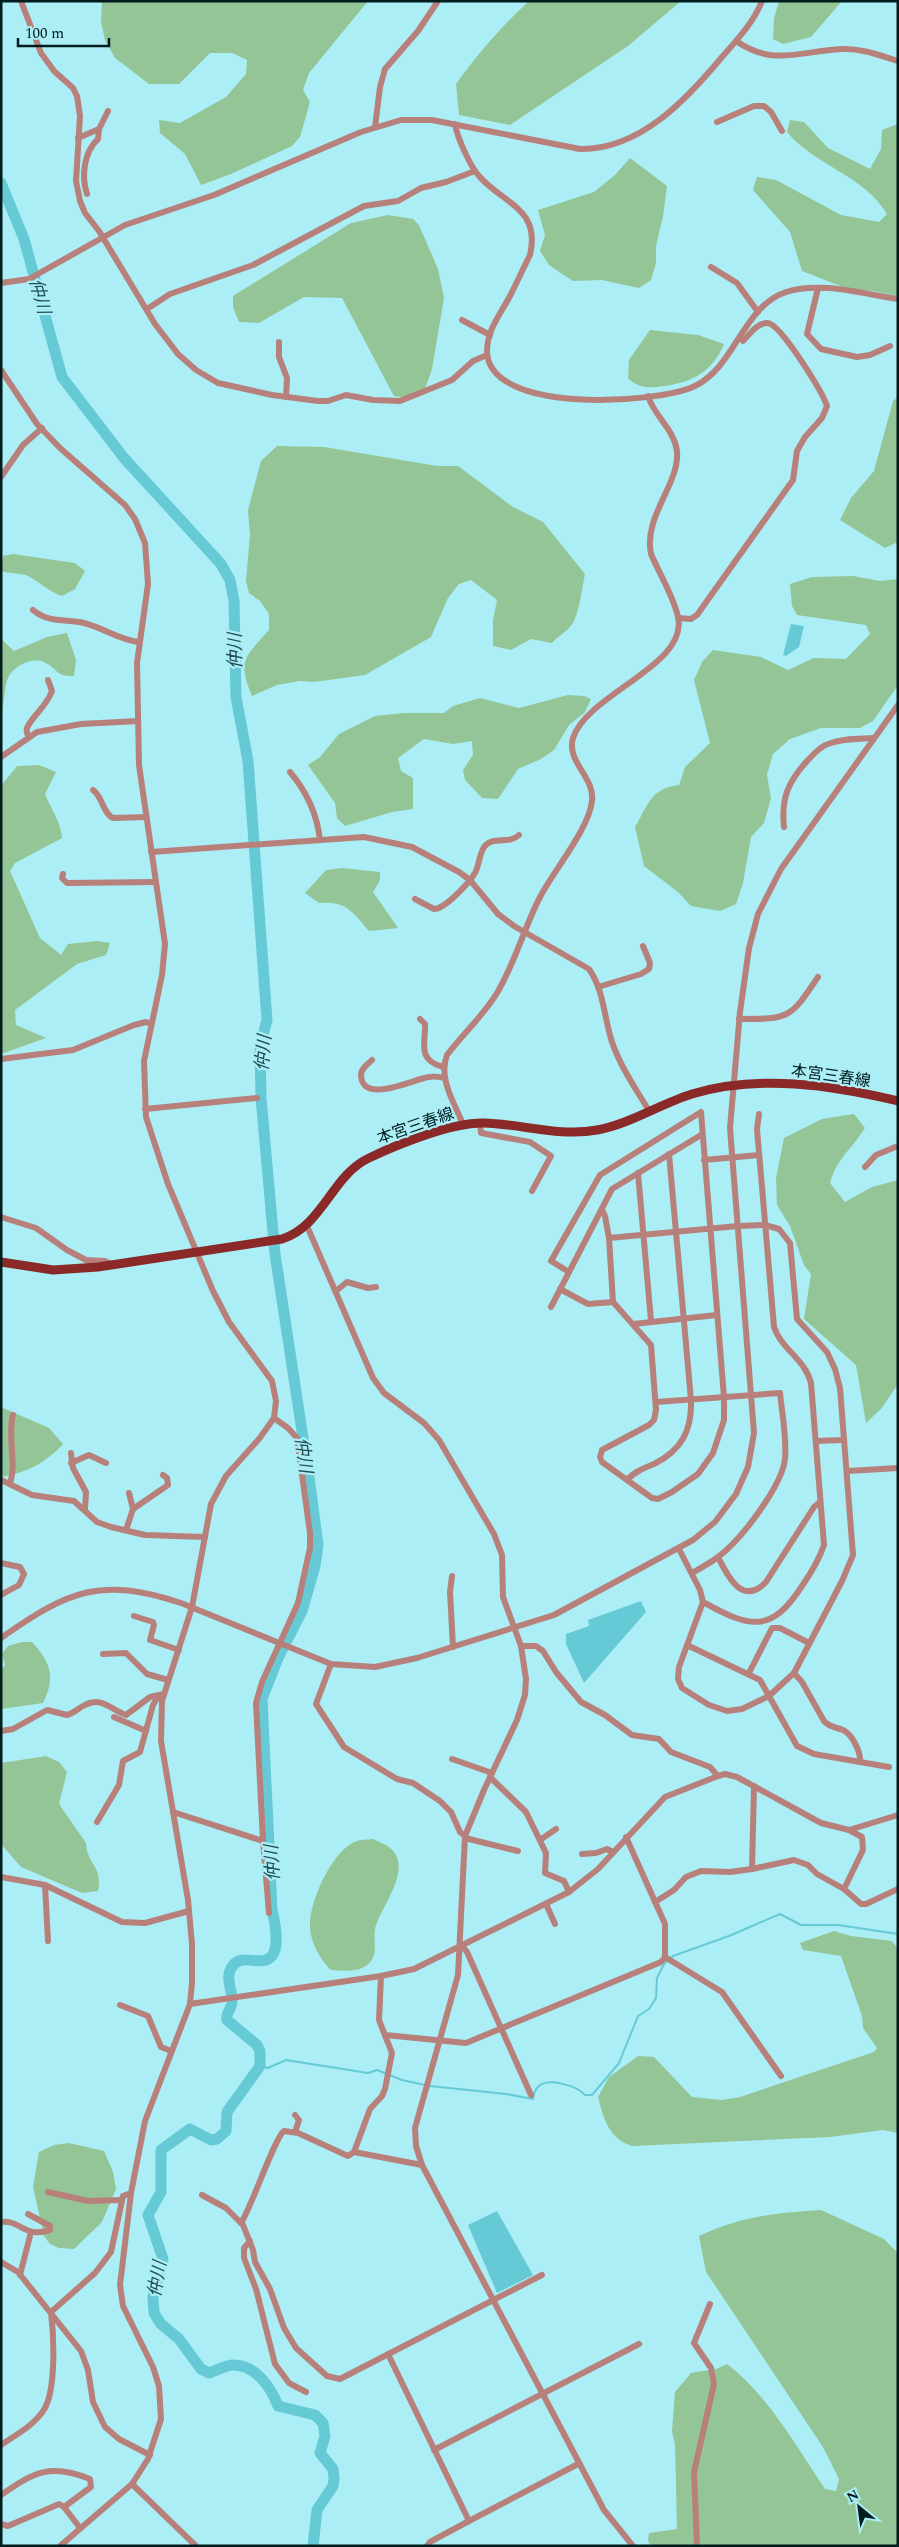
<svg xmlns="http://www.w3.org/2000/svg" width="899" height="2547" font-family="Spectral,'Noto Sans JP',serif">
  <rect width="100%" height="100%" fill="#abeef6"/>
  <g fill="#94c596">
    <path d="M102,1H368L309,73L303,90L310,102L300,137L292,146L231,174L201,185L185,154L160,133L159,120L180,123L226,97L246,74L247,60L232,53H210L179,84H149L115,58L105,40L101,22Z"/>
    <path d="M529,1H681L628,46L510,125L459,115L456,84C478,53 501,27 529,1Z"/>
    <path d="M779,1H842L811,37L783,44L773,39L774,19Z"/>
    <path d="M790,120L804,122L828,148L870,169L881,149L882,130L898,124V296L874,291L848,289L802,271L790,232L753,190L757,177L776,180L841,215L879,222L887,214C865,176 814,165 787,132Z"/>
    <path d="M630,158L667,186L663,216L656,246V263L651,280L639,288L602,280L573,281L549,265L540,251L545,235L538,210L594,192L615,175Z"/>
    <path d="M388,215L413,219L419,225L438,269L444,298L432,369L424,392L405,398L394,396L342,298L304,297L259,323L239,322L233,307V296L351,223Z"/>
    <path d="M650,330L698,335L724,344C712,372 693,382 664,386C649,388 639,389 628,378L629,360Z"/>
    <path d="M898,397V542L885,548L840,520L851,498L874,471L893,401Z"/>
    <path d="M277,446L324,447L437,466H458L513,507L543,522L585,574C582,587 579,618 570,627C565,633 558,636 552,643L531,639L511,650L493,646V620L497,600L471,580L459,584L448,598L431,637L365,675L314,682L300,681L277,685L252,696C237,660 245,657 269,630V614L260,601L249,593L246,581L250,535L248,510L261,461Z"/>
    <path d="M13,554L75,563L85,571L75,589L62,596C49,592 40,582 28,576C22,573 10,574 1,571L3,556Z"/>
    <path d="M853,576L880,581L898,579V685L873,721L860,728H821L790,739L773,754L767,775L771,798L764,823L751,837L743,883L736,904L720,911L691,906L678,892L644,866L635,827C648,805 651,788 679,785L685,767L710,743L694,680L702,662L713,650L761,657L788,670L814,658L846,659L870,634L866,625L797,615L792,606L790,584L812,577Z"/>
    <path d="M67,633L76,660L74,676C56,677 58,669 44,662C32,657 13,666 8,678C5,683 3,711 1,720V639L14,651L47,637Z"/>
    <path d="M568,695L584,696L591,699L585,712L569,725L554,750L541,759L518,769L498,799L482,798L465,780L463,770L473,755L472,741L453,744L424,739L398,758L401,771L413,778V809L392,812L345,826L337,818L335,803L308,765L320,757L339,734L375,716L404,713H444L453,706L480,698L519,708Z"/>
    <path d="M39,765L56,772L45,794C51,809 61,822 62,838L15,863L10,871L40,938L61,955L68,944L97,941L110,943L106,955L77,964L15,1010L16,1025L46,1038L1,1054V786L17,766Z"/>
    <path d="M342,868L380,872V880L373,892L398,928L369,931C352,911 346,901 319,903L305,893L326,870Z"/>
    <path d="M854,1114L865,1128C852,1149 837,1158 830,1183L845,1202L872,1187L898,1180V1384L881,1409L866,1423L856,1365L804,1319L811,1274L804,1265L790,1226L777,1205L776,1178L784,1138L822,1119Z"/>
    <path d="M1,1407L49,1428L63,1444C46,1463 26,1473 1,1477Z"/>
    <path d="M22,1642H32C51,1663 56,1677 43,1703L2,1709L1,1671L5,1665L2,1654L8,1646Z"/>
    <path d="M46,1756L59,1762L67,1772L59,1804L86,1843C87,1865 103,1865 98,1891L82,1893L21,1867L1,1844V1763Z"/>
    <path d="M373,1839C378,1842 386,1844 390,1848C415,1869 379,1908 375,1930C373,1940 378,1952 371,1961C362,1973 345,1971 331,1970C319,1958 309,1940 310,1922C311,1898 334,1848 357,1841C362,1839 368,1840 373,1839Z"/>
    <path d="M834,1931L851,1936L892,1941L898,1949V2133L883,2130L830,2137L632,2146C608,2138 604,2119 598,2097L609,2077L638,2056L654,2057L692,2097L722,2100L740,2097L874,2052L877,2048L863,2028L862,2016L841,1956L803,1950L800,1943Z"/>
    <path d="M69,2143L104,2151L113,2172L116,2189L102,2222L74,2249L59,2248L50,2244L44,2236L33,2187L39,2152L54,2145Z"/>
    <path d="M821,2210L884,2239L898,2253V2546H651L648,2541L649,2533L677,2529L675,2444L672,2432L675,2392L691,2373L716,2369L727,2364C768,2395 796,2446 825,2489L836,2491L839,2479L823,2447L706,2272L699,2236C741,2216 776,2213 821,2210Z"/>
  </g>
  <g fill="#66cad6">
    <path d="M791,624L804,626L799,647L786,656L783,655Z"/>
    <path d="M641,1601L646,1612L584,1683L566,1644V1634L589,1626L588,1620Z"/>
    <path d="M497,2211L533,2275L497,2293L468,2225Z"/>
  </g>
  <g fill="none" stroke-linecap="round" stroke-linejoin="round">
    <g stroke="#66cad6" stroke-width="2">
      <path d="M260,2066L268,2068L286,2060L368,2073L377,2070L402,2080L425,2085"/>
      <path d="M430,2086L506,2094L533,2099C534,2095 534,2091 537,2088C546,2076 577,2086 585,2095H592L619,2063L638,2016L649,2009L656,1998L657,1978L664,1964L673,1956L729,1936L780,1914L801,1925H838L898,1934"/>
    </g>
    <path stroke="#66cad6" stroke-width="11" d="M1,183L24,239L62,377L124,458L221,564L230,580L234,601L236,697L248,761L267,1020L260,1046L261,1098L275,1254L309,1477L318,1545L315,1566L302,1611L278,1658L262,1699L272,1910C275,1922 282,1955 266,1960C254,1964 240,1953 231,1968C225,1979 233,1991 232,2002C232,2009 225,2013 227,2020L257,2045L260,2051V2066L227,2112L226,2131L217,2139L211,2140L190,2129L161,2150V2192L148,2215L163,2259L153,2297L154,2313L161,2324L179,2339L201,2369L209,2373C217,2370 225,2366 232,2365C255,2364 271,2387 278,2406L315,2415L323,2423L325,2436L320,2453L333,2469L334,2479L333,2486L317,2510L313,2546"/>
    <g stroke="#b8807b" stroke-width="6">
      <path d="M21,1L41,53L54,71L73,88L77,96L80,116L76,181L80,201L85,213L99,231L155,324L178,354L196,370L218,383L272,395L318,401H328L346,395L373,400L400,401L452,380L473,361L487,355"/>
      <path d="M736,41C774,67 800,51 841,49C861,48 879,55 898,61"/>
      <path d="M717,122L754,106H764L771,112L782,131"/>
      <path d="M455,124C457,137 470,166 479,176C503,204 541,208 530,255C523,269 517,282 510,296C501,313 487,330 487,351C488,415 657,404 695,386C736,366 742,307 786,292C821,281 862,294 898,299"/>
      <path d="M375,127L380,87L385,69L418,31L438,1"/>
      <path d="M78,138L99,129L108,111"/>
      <path d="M87,194C81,176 84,152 98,139L99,129"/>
      <path d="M711,267L737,283L758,312"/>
      <path d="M1,283L29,279L125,225L214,195L361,132L401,120H432L580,149C640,150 687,99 722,57C737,40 754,22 762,1"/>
      <path d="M818,288L807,334L821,349L857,357L870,355L890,346"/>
      <path d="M147,309L170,294L253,265L364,206L398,201L421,188L446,182L475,171"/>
      <path d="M462,320L490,335"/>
      <path d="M279,342V357L287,378L286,397"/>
      <path d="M1,370L37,424L60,448L125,505L135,519L145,543L148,584L137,663L139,765L165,944L162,975L144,1061L146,1117L168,1184L213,1291L229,1322L272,1381L276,1401L274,1418L259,1439L226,1476L211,1504L192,1607L162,1701L161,1741L188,1900L192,1944V1983L190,2004L145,2121L131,2193L120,2285L123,2306L153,2367L159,2386L161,2419L148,2459L132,2484L60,2546"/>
      <path d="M1,477L23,445L42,428"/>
      <path d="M33,610C48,623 66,619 84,623C104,628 119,640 139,642"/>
      <path d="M679,618L691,619L697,615L793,480L797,451L805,437L822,418L827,406C822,391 781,325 768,323C758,322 749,335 743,341"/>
      <path d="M29,737C27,734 25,730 28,726C35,713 46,707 52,691L48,680"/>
      <path d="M1,757L37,732L81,724L138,721"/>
      <path d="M290,772C307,792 317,814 320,840"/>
      <path d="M93,790C103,797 102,812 113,818L146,817"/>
      <path d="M784,827C781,798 788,782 807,761C814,754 819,747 828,744C843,738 859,739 874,738"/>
      <path d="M151,852L364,837L412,847L459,872L470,880L498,914L514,926L589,969C604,990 604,1018 612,1042C620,1066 636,1089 649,1111"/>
      <path d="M63,874L62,878L67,883L156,882"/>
      <path d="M415,899L434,909C445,909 469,883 475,873C479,866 479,855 484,847C493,835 509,845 519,835"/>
      <path d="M598,987L641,974L649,969L650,963L643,946"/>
      <path d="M420,1019L425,1024C426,1042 416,1060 443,1067"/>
      <path d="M739,1019C789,1019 790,1019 818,977"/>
      <path d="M1,1059L73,1050L134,1025L146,1022L151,1024"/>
      <path d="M372,1060C368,1064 361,1068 361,1075C362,1106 416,1078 429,1077C434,1076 440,1077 445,1078"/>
      <path d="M145,1109L257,1098"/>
      <path d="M480,1123L481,1133L530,1142L551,1156L532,1191"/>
      <path d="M463,1124C454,1103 438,1078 447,1055C463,1034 483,1016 497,993C515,963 524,928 540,897C554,870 589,829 592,801C595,777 566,762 573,738C587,694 689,665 678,617C674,597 659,573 651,554C643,516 680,484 677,451C674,429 654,416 648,396"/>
      <path d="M704,1160L759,1155"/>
      <path d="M865,1167L876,1155L898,1146"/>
      <path d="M638,1173L651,1321"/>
      <path d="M602,1210L605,1216L609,1238"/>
      <path d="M1,1217L36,1228L67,1250L86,1260L105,1261L111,1264"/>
      <path d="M307,1226L373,1378L384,1393L424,1423L439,1440L494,1534L502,1555L503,1597L521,1646L526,1679L525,1695L517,1720L484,1790L465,1836L458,1975L415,2128L416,2146L422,2165L604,2510L633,2546"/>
      <path d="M569,1272L551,1261L600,1175L701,1112L724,1397V1420L713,1453L698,1474L672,1492L658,1499L652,1498L602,1462L600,1457L602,1450L649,1425L654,1420L656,1410L651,1345L613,1302L609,1238L738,1226L765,1225L779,1229L790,1243L797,1319L827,1352L835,1369L840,1388L853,1555L842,1581L794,1673L769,1696L742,1709L727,1711L709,1705L682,1688L678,1679L679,1667L703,1602L700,1590L679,1549"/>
      <path d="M560,1289L588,1304L613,1302"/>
      <path d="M336,1291L347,1282L368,1288L376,1287"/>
      <path d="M551,1307L612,1189L701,1135"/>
      <path d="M633,1324L717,1315"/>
      <path d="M656,1402L780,1393C782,1414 787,1438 785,1459C782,1486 741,1540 718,1557C710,1563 701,1568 692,1573"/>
      <path d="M816,1441L844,1440"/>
      <path d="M71,1453L73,1468L86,1492L85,1509"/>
      <path d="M71,1463L89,1455L106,1463"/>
      <path d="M848,1471L898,1468"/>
      <path d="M1,1480L32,1495L74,1501L97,1522L111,1527L145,1535L205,1537"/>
      <path d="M627,1480C634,1472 644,1468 654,1464C682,1450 692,1430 691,1400L669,1154"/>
      <path d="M10,1483C17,1464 7,1436 13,1415"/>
      <path d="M129,1493L133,1509"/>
      <path d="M126,1530L133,1509L168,1485L167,1478L163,1475"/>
      <path d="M718,1557C727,1575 742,1607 766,1582L814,1507L820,1502"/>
      <path d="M1,1563L20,1567L24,1574L19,1585L1,1595"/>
      <path d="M452,1576L450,1592L453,1647"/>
      <path d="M703,1602C750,1628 771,1634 802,1586C811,1573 819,1560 824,1545L811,1383C805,1359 781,1349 774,1327L757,1129L759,1114"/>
      <path d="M134,1616L153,1622L154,1625L150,1640L179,1650"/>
      <path d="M1,1638C68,1591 100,1576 181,1603L331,1664L375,1667L417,1658L554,1615L693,1540L715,1522L736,1494L748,1467L754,1433L730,1128L740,1012L749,948L758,914L781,869L898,705"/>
      <path d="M687,1645L760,1680L797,1746L814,1754L860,1762C861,1752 852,1734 843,1730C835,1727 829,1727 824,1721L802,1682L794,1673"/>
      <path d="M521,1646H536L543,1651L556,1672L581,1702L605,1715L632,1735L659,1739L671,1752L710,1767L718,1776"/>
      <path d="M103,1654L126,1653L147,1674L168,1680"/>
      <path d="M331,1664L316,1704L344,1747L397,1779L413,1783L440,1801L451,1812L460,1832L465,1836"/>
      <path d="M749,1673L772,1628H780L809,1643"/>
      <path d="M114,1717L146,1731"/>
      <path d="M1,1731L13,1729L47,1710L67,1715C75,1713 78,1708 85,1705C102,1696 111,1710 126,1715L150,1697L164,1694"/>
      <path d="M452,1759L492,1773"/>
      <path d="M860,1762L889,1767"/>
      <path d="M490,1777L526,1812L546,1853L545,1873L564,1881L569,1892"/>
      <path d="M173,1812L263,1841"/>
      <path d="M97,1822L119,1785L123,1761L140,1752L153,1705L159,1695"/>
      <path d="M849,1830L898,1815"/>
      <path d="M465,1838L518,1851"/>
      <path d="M540,1840L556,1829"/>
      <path d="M582,1854L596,1853L607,1849L613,1852"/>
      <path d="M752,1869L754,1786"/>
      <path d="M1,1877L45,1885L122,1922L145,1923L189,1911"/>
      <path d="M45,1885L48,1941"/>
      <path d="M655,1902L674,1890L686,1877L701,1871L730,1872L752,1869L794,1860L808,1865L817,1874L844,1889"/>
      <path d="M546,1904L555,1924"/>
      <path d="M269,1913L263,1841L256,1703L262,1682L298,1603L310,1548V1533L297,1438L288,1428L274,1418"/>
      <path d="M462,1946L467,1952L531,2095"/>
      <path d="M665,1957L722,1992L781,2076"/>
      <path d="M190,2004L381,1976L414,1969L569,1892L598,1869L665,1797L718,1776L725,1774L737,1777L821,1823L849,1830L862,1837L863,1850L844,1889L861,1904H866L898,1889"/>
      <path d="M120,2005L148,2016L161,2047L171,2051"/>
      <path d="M385,2035L466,2043L661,1962L665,1957V1924L626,1837"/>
      <path d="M295,2115L299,2120L295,2132"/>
      <path d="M354,2152L422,2165"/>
      <path d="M48,2192L88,2201L122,2200"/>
      <path d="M202,2195L226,2208L243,2225L253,2250L255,2262L270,2289L284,2328L296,2348L327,2376L340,2379L542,2275"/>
      <path d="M1,2222C19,2219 26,2239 50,2230V2226L28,2214"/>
      <path d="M241,2223C252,2206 275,2137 284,2131L298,2133L348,2156L354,2152L370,2109L382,2096L385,2089L392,2053L379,2020L381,1976"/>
      <path d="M250,2241L244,2248V2258L256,2289L275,2364L289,2383L306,2392"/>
      <path d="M1,2262L18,2272L81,2351L88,2370L93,2402L105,2427L119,2439L150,2455"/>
      <path d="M20,2275L31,2232"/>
      <path d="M388,2354L469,2521L578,2464"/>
      <path d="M1,2445C17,2434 35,2425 45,2408C56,2387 54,2336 51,2312L95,2273L111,2252L123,2196L131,2193"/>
      <path d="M434,2450L639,2344"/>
      <path d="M132,2484L196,2546"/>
      <path d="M1,2495C34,2472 50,2463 90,2479L91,2487L64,2507"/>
      <path d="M1,2524L8,2526L59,2504L64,2507L80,2528"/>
      <path d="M427,2546L430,2542L469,2521"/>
      <path d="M697,2546L694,2472L714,2384L711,2368L694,2343L710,2304"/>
    </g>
    <path stroke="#8a2927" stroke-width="9" d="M1,1262L53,1270L98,1267L282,1239C323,1226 332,1175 369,1158C398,1144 453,1122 484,1123C521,1124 560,1137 597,1130C630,1124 660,1104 692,1094C758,1074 832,1085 898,1101"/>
  </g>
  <g text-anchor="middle" stroke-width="4.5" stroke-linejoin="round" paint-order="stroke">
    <g font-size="16" fill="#011c1f" stroke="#abeef6">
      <text transform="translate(831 1075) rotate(8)" y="6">本宮三春線</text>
      <text transform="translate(415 1125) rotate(-19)" y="6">本宮三春線</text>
    </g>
    <g font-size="18" font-style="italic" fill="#224f55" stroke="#abeef6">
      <text transform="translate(40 296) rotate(75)" y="6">仲川</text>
      <text transform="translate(235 651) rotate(-91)" y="6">仲川</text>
      <text transform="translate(263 1053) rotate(-85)" y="6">仲川</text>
      <text transform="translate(304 1455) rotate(82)" y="6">仲川</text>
      <text transform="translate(272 1863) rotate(-93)" y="6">仲川</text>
      <text transform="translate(157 2279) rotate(-81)" y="6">仲川</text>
    </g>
  </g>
  <rect width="899" height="2547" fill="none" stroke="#011c1f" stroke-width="5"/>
  <g transform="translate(859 2507) rotate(331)" stroke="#abeef6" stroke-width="4" paint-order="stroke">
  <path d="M0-4L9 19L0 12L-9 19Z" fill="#011c1f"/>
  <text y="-8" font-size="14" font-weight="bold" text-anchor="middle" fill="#011c1f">N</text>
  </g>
  <path d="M18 38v8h91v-8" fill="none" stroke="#011c1f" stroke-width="2.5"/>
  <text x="25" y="38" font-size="15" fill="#011c1f" stroke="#abeef6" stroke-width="4" paint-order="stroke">100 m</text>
</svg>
